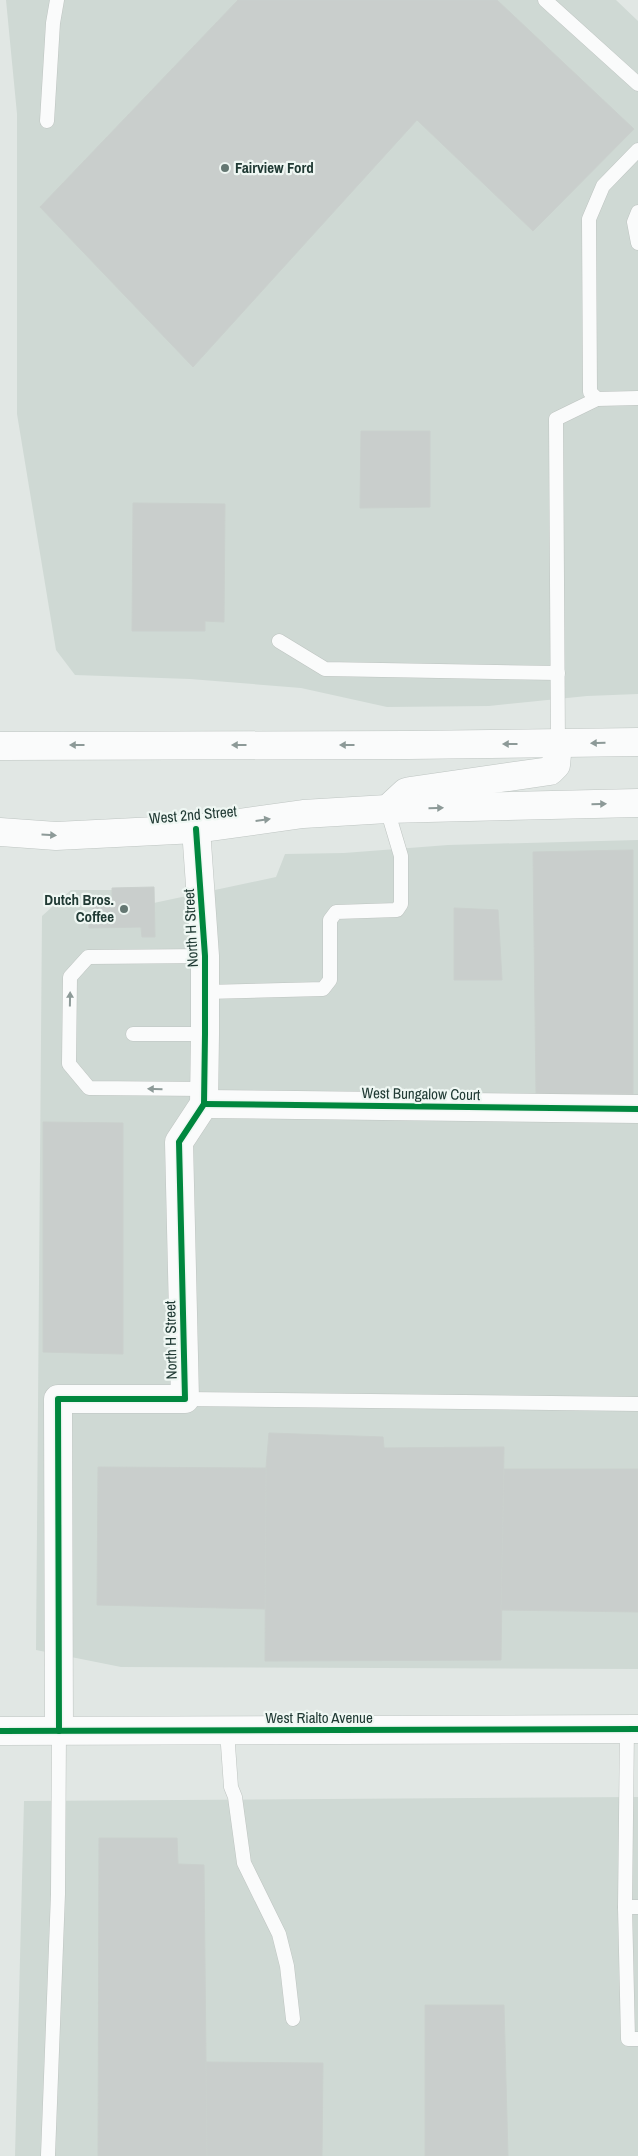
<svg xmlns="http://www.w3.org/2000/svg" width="638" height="2156" font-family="'Archivo Narrow',sans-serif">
  <rect width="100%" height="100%" fill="#e1e7e4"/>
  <g fill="#cfd9d4">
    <path d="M6,0H616L638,21V694L587,696L489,706L387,707L301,688L190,679L75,675L56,650L17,414V114Z"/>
    <path d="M638,840V1669L121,1667L36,1650L42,916L71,890H125L149,904L276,877L285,854L344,853L448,845Z"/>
    <path d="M638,1797V2156H15L24,1801Z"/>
  </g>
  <g fill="#c9cecc" stroke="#cad0cd">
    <path d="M238,0H497L634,129L533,231L417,120L193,367L40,207Z"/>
    <path d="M361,431H430V507L360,508Z"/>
    <path d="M133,503L225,504L224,622L205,621V631H132Z"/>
    <path d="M633,850V1094H536L533,852Z"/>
    <path d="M154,887L155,937H142L141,927L89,928L88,918L93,917L92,901H112V888Z"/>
    <path d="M454,908L498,910L502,980H454Z"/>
    <path d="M43,1122L123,1123V1354L43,1352Z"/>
    <path d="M269,1433L383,1437L384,1448L504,1447L501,1660L265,1661L266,1468Z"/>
    <path d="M98,1467L266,1468L265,1609L97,1605Z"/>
    <path d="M504,1469H638V1612L501,1610Z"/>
    <path d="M99,1838H177L178,1864L204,1865L207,2156H98Z"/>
    <path d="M425,2005H504L508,2156H425Z"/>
    <path d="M206,2062L323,2063L322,2156H207Z"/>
  </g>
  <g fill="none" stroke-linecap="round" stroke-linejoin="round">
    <defs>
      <g id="lane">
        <path d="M545,0L638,84"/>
        <path d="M47,121L53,23L57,0"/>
        <path d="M638,150L603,186L589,219L590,392L597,399L638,398"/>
        <path d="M638,212L634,222L638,243"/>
        <path d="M279,641L325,669L558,673"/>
        <path d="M558,744L556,419L597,399"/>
        <path d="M206,992L323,989L330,980V920L336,912L397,910L401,904V856L387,809"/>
        <path d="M133,1034H205"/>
        <path d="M204,1089L89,1088L69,1064L70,977L88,957L205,956"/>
        <path d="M185,1399L638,1404"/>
        <path d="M627,1728L625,1907L628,2039H638"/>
        <path d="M227,1731L231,1787L235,1797L244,1863L279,1934L287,1966L293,2019"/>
        <path d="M625,1907H638"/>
        <path d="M48,2155L58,1894L59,1731"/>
      </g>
      <g id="street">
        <path d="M204,1104L638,1109"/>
        <path d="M59,1731L58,1399H185L179,1142L204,1104L205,1034V956L196,829"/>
      </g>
      <g id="secondary">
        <path d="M0,746L409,745L638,742"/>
        <path d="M392,805L406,792L410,791L550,771L556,765L558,744"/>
        <path d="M0,832L56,836L196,829L303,814L387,809L638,803"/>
        <path d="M0,1731L638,1729"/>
      </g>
    </defs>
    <use href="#lane" stroke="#bec4c1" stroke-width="15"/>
    <use href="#street" stroke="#bec4c1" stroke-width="29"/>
    <use href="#secondary" stroke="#bec5c2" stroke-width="29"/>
    <use href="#lane" stroke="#fafbfb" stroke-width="14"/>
    <use href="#street" stroke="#fafbfb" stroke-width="28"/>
    <use href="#secondary" stroke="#fafbfb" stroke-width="28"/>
    <defs>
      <g id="cycleway">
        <path d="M204,1104L638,1109"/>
        <path d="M0,1731L638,1729"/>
        <path d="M59,1731L58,1399H185L179,1142L204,1104L205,1034V956L196,829"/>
      </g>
    </defs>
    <use href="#cycleway" stroke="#eff7f3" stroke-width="9"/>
    <use href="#cycleway" stroke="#00873e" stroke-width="6"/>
  </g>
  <defs><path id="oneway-solid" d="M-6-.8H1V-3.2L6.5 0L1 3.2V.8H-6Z" transform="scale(1.25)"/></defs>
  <g fill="#8d9a98">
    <use href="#oneway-solid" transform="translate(598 743) rotate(178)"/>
    <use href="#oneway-solid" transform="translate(510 744) rotate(180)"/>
    <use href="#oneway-solid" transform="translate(77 745) rotate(180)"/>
    <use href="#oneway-solid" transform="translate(239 745) rotate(180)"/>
    <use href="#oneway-solid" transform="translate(347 745) rotate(180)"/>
    <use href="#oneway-solid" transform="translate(599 804) rotate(-1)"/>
    <use href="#oneway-solid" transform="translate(436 808) rotate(-1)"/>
    <use href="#oneway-solid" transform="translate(263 820) rotate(-8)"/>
    <use href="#oneway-solid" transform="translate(49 835) rotate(3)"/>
    <use href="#oneway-solid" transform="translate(70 999) rotate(-89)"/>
    <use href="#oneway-solid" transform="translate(155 1089) rotate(-179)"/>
  </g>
  <g fill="#647772" stroke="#eff7f3" stroke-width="2">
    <circle cx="225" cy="168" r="5"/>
    <circle cx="124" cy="909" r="5"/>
  </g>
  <g text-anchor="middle" stroke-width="4.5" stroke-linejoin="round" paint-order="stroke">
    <g font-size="15" font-weight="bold" fill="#203a34" stroke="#eff7f3" text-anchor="start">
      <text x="235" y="173">Fairview Ford</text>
      <text x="114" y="905" text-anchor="end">Dutch Bros.<tspan x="114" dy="17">Coffee</tspan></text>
    </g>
    <g font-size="15" fill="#203a34" stroke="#eff7f3">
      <text transform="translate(193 815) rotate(-5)" y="5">West 2nd Street</text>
      <text transform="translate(191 928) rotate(-93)" y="5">North H Street</text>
      <text transform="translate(421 1094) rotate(1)" y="5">West Bungalow Court</text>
      <text transform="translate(171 1340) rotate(-91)" y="5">North H Street</text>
      <text x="319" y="1723">West Rialto Avenue</text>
    </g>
  </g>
</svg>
